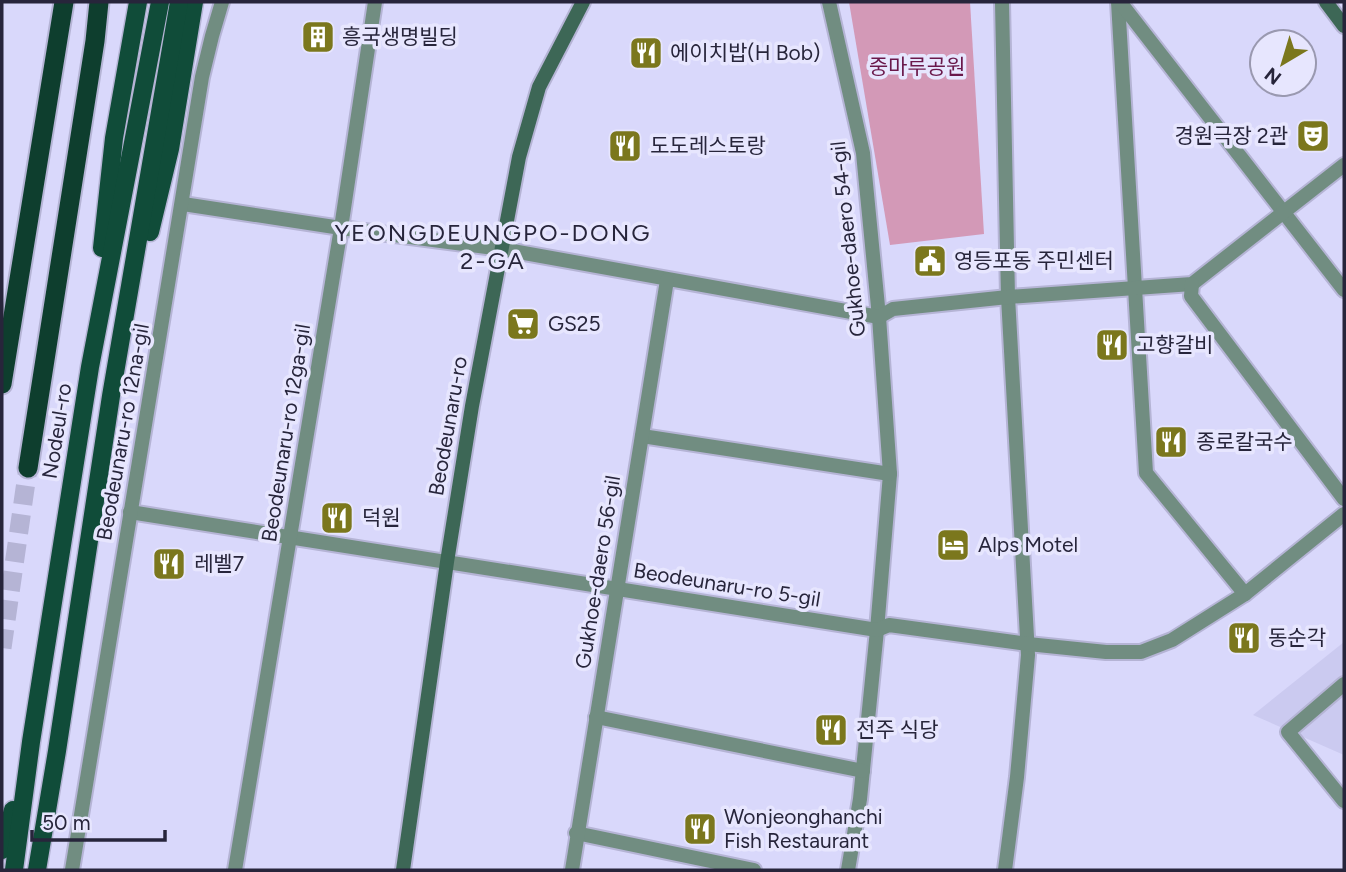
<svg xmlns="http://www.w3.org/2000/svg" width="1346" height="872" font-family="Figtree,'Noto Sans KR',sans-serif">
  <rect width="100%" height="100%" fill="#d9d8fb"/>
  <path fill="#cbcaf0" d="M1344,642V755L1253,715Z"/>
  <path fill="#d399b7" d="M849,2H970L984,234L890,245Z"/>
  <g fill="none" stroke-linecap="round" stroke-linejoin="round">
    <path stroke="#b5b4d5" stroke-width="19" stroke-dasharray="19 10" stroke-linecap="butt" d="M2,648L28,468"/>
    <defs>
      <g id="minor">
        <path d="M829,2L863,153L879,317L890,474L877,630L860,799L848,870"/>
        <path d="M1002,2L1008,297L1028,655L1017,777L1005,870"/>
        <path d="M1118,2L1146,473L1245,594"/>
        <path d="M1120,2L1344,290"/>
        <path d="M183,204L341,228L502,249L879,317L893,309L1008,297L1192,284L1344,165"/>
        <path d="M1192,284L1191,296L1344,499"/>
        <path d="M642,436L890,474"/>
        <path d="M130,512L877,630L889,625L1028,644L1106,652H1141L1172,640L1245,594L1344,514"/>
        <path d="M1344,684L1288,732L1344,801"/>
        <path d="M596,717L863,771"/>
        <path d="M576,833L754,870"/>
        <path d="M72,870L202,77L212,36L222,2"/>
        <path d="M235,870L341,228L375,2"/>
        <path d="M572,870L667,280"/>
      </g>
      <g id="secondary">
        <path d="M1326,2L1344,26"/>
        <path d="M403,870L447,562L472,406L519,157L539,87L583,2"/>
      </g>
      <g id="primary">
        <path d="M150,232L170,149L194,2"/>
        <path d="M102,248L114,138L138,2"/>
        <path d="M2,850L13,810"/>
        <path d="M14,870L31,742L90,367L160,2"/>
        <path d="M37,870L57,751L111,396L179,2"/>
      </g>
      <g id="trunk">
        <path d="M2,384L64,2"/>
        <path d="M28,468L95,41L99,2"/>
      </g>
    </defs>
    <use href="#minor" stroke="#b5b4d5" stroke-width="18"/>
    <use href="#secondary" stroke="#b5b4d5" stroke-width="18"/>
    <use href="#primary" stroke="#b5b4d5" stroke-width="21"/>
    <use href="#trunk" stroke="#b5b4d5" stroke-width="23"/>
    <use href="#minor" stroke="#718d81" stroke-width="14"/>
    <use href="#secondary" stroke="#3d6756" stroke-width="14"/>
    <use href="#primary" stroke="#104c39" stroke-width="18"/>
    <use href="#trunk" stroke="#0e3e2e" stroke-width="19"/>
  </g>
  <defs>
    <symbol id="building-square" viewBox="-11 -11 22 22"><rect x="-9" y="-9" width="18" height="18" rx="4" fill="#7b771d" stroke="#e7e6fe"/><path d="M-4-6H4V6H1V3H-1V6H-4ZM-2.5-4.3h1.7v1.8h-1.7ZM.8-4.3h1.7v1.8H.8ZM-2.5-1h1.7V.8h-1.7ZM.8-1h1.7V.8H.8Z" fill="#fff"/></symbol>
    <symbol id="restaurant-square" viewBox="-11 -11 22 22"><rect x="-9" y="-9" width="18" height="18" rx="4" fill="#7b771d" stroke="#e7e6fe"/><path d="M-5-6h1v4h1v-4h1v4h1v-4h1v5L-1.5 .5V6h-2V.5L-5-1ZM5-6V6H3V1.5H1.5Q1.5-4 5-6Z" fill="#fff"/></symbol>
    <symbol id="theatre-square" viewBox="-11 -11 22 22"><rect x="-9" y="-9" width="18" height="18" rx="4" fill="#7b771d" stroke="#e7e6fe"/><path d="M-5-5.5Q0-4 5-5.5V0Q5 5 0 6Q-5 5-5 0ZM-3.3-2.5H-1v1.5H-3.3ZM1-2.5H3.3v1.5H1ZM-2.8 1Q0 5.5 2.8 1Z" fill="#fff"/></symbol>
    <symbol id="civic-square" viewBox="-11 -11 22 22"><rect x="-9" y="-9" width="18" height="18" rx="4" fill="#7b771d" stroke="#e7e6fe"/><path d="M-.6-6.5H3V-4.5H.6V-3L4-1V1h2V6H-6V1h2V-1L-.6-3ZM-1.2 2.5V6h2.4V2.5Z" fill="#fff"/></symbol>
    <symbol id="supermarket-square" viewBox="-11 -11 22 22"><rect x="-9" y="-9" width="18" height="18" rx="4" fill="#7b771d" stroke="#e7e6fe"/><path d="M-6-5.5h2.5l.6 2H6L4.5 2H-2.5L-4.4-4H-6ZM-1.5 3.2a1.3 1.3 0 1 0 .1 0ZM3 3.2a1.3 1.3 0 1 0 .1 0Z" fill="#fff"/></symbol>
    <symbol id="hotel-square" viewBox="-11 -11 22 22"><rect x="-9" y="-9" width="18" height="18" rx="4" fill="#7b771d" stroke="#e7e6fe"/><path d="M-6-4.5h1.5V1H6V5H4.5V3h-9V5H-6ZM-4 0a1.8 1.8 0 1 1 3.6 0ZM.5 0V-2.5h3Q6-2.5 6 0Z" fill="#fff"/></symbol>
  </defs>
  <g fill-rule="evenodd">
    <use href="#building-square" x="299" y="18" width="38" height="38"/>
    <use href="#restaurant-square" x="627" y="34" width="38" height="38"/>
    <use href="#theatre-square" x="1294" y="117" width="38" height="38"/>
    <use href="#restaurant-square" x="606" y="127" width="38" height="38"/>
    <use href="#civic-square" x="911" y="242" width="38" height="38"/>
    <use href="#supermarket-square" x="504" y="305" width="38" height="38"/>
    <use href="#restaurant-square" x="1093" y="326" width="38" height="38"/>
    <use href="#restaurant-square" x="1152" y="423" width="38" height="38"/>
    <use href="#restaurant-square" x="318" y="499" width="38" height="38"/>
    <use href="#hotel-square" x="934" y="526" width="38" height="38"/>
    <use href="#restaurant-square" x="150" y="545" width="38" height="38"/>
    <use href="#restaurant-square" x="1225" y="619" width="38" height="38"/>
    <use href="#restaurant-square" x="812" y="711" width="38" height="38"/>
    <use href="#restaurant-square" x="681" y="810" width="38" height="38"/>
  </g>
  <g text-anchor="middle" stroke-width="7" stroke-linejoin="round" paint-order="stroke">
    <g font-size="21" fill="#27253b" stroke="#e7e6fe" text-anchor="start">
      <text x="342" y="44">흥국생명빌딩</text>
      <text x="670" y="60">에이치밥(H Bob)</text>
      <text x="1288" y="143" text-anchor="end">경원극장 2관</text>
      <text x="650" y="153">도도레스토랑</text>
      <text x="954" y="268">영등포동 주민센터</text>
      <text x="548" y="331">GS25</text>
      <text x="1136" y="352">고향갈비</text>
      <text x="1196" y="449">종로칼국수</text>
      <text x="362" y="525">덕원</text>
      <text x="978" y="552">Alps Motel</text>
      <text x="194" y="571">레벨7</text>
      <text x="1268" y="645">동순각</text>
      <text x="856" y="737">전주 식당</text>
      <text x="724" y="824">Wonjeonghanchi<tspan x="724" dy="24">Fish Restaurant</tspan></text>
    </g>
    <g font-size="21" fill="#6a184b" stroke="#e7e6fe">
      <text x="917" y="74">중마루공원</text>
    </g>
    <g font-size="21" fill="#27253b" stroke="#e7e6fe">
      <text transform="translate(848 239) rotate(-96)" y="7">Gukhoe-daero 54-gil</text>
      <text transform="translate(448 426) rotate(-80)" y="7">Beodeunaru-ro</text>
      <text transform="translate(57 431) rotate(-81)" y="7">Nodeul-ro</text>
      <text transform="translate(123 432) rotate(-80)" y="7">Beodeunaru-ro 12na-gil</text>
      <text transform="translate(286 433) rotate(-81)" y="7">Beodeunaru-ro 12ga-gil</text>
      <text transform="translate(598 572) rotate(-81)" y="7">Gukhoe-daero 56-gil</text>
      <text transform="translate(727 585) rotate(9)" y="7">Beodeunaru-ro 5-gil</text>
    </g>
    <g font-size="24" letter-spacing="2" fill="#27253b" stroke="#e7e6fe">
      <text x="493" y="241">YEONGDEUNGPO-DONG<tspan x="493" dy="28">2-GA</tspan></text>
    </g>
  </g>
  <rect width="1346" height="872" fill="none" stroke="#27253b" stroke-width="7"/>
  <g transform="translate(1283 63) rotate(218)"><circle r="33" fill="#e7e6fe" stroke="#9a99b0" stroke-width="2"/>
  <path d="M0-5L12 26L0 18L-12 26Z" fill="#7b771d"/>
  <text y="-10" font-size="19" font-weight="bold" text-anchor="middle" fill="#27253b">N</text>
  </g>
  <path d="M32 830v10h133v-10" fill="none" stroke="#27253b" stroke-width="3.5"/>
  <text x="42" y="830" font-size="21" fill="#27253b" stroke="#e7e6fe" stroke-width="5" paint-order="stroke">50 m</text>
</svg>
